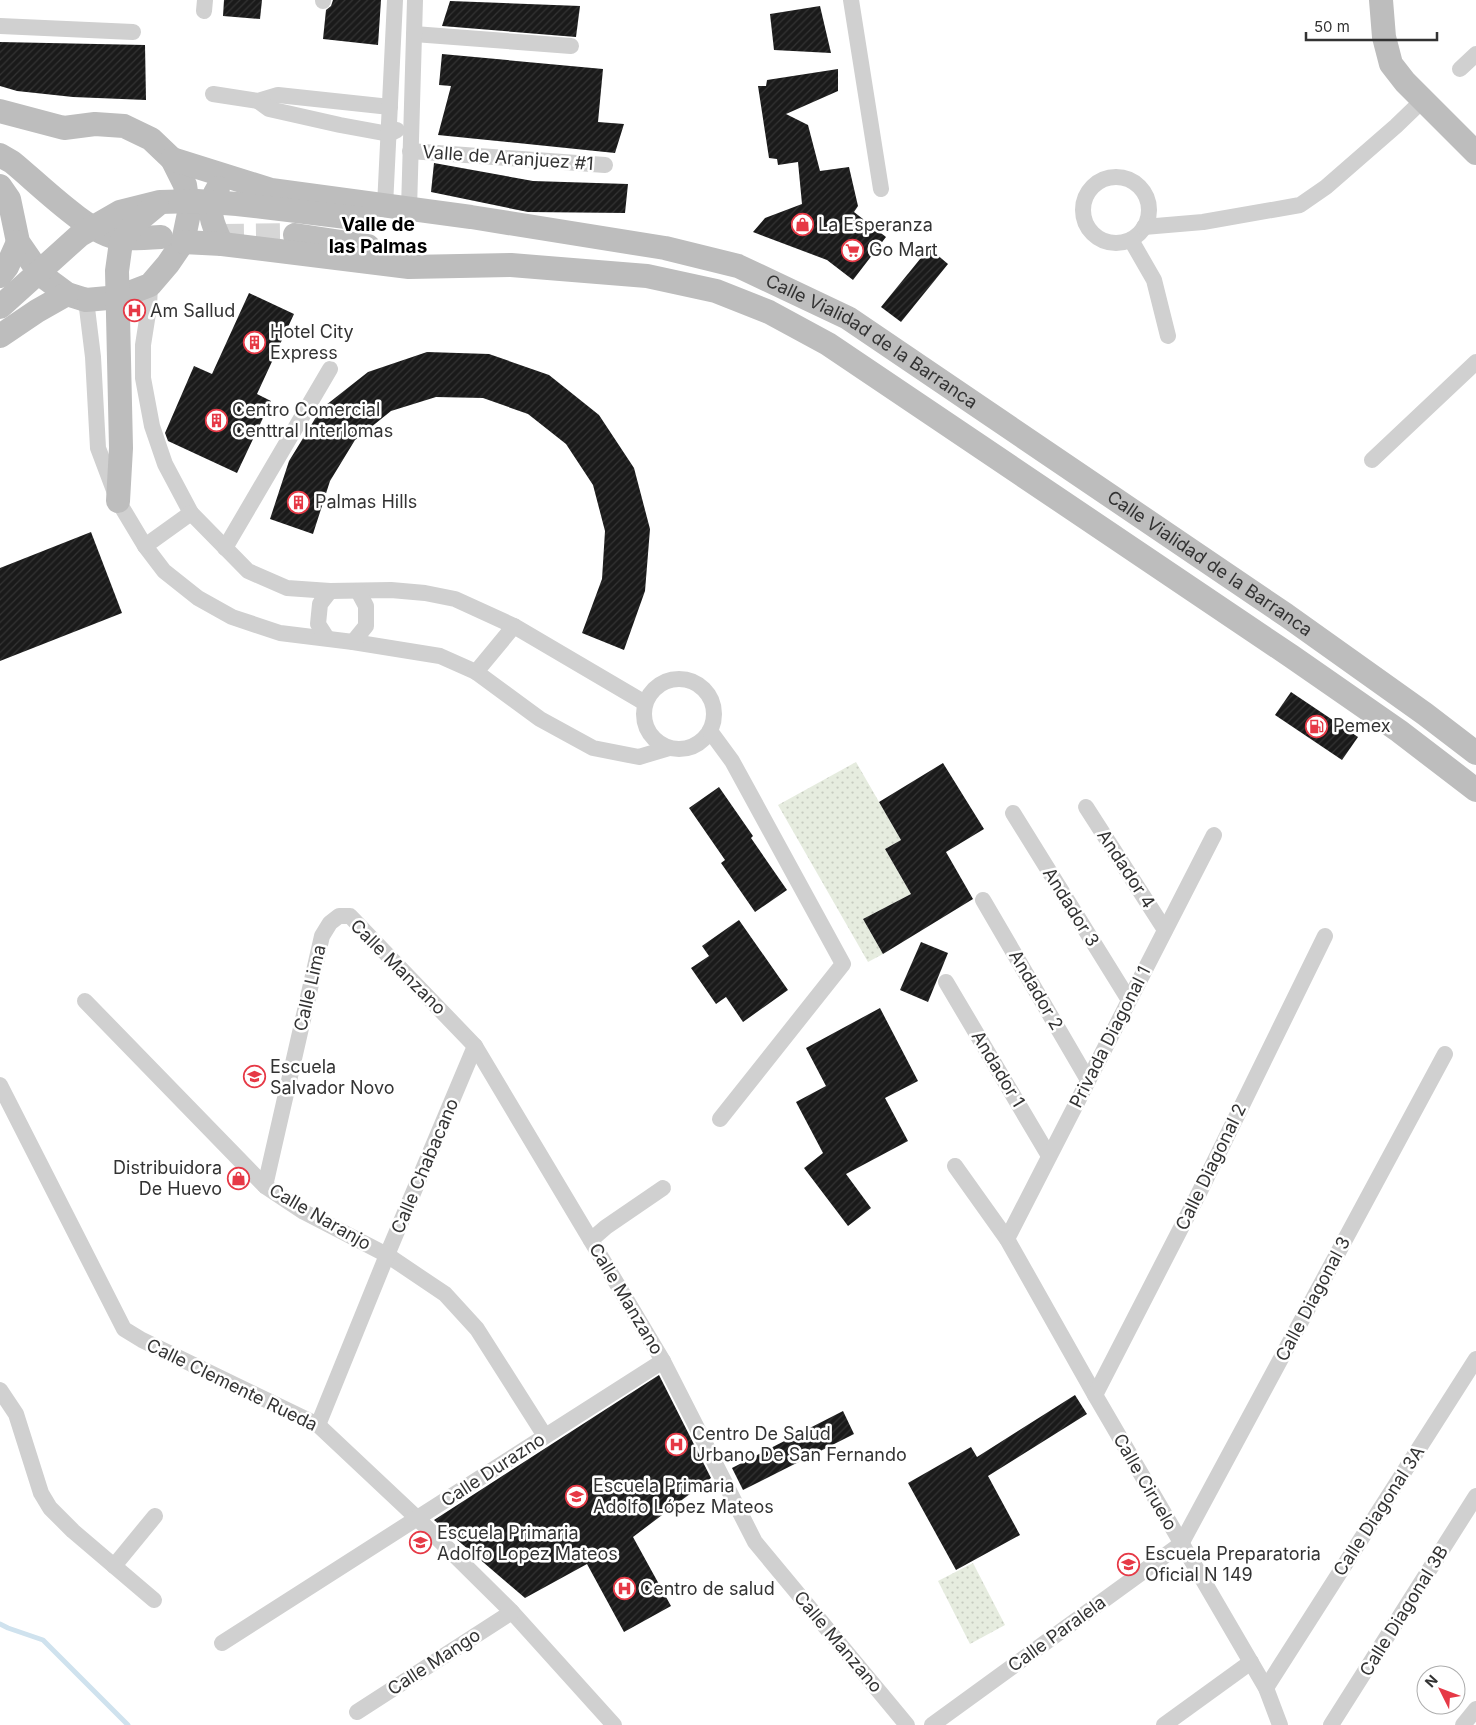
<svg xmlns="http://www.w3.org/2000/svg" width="1476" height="1725" font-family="Inter,sans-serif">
  <defs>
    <pattern id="park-dots" width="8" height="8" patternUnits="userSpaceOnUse" patternTransform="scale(1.25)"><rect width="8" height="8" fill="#e6ecdf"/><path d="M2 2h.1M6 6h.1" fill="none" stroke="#c6cbc0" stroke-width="1.8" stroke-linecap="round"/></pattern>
    <pattern id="building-hatch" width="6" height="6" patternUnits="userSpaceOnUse" patternTransform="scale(1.25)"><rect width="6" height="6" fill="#1a1a1a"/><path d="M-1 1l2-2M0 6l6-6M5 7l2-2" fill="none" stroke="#333"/></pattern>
  </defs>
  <rect width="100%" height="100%" fill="#fff"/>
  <g fill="url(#park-dots)">
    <path d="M856,762L901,840L885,849L911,894L863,919L883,954L868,962L778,805Z"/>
    <path d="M973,1563L1005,1625L970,1644L938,1581Z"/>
  </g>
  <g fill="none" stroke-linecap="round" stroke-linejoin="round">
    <path stroke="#cfe2ee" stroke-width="5" d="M0,1624L8,1628L43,1640L128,1725"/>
  </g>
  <g fill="url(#building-hatch)">
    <path d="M224,0H262L260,19L223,16Z"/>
    <path d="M333,0H381L378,45L323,39L326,10L331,6Z"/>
    <path d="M450,1L580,6L576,37L442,26Z"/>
    <path d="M820,6L831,53L774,50L770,14Z"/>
    <path d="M0,42L145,45L146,100L73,97L17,91L0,86Z"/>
    <path d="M442,54L603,69L598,122L624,124L615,153L438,135L451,86L439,85Z"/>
    <path d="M838,69V91L786,114L808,125L820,171L849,167L858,206L854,212L886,237L853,280L827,260L753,232L765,218L802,204L798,162L778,165L777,159L769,158L758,86H766L767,80Z"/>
    <path d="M434,163L533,181L628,184L625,213L528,212L431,192Z"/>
    <path d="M929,248L948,264L901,322L881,307Z"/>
    <path d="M249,293L294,314L257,394L271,401L237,473L168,441L165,433L194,366L212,374Z"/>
    <path d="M427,352L489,354L549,375L599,415L634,468L650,529L645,591L624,650L582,633L602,579L605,531L593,485L566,444L528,414L483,398L436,397L391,411L355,440L330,481L313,534L270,519L289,461L321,409L368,372Z"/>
    <path d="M91,532L122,613L0,661V568Z"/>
    <path d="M1291,692L1358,737L1342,760L1275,715Z"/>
    <path d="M943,763L984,829L946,852L973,899L883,954L863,919L911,894L885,849L901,840L879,802Z"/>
    <path d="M719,787L753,836L751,838L787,890L755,912L721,863L725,860L689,808Z"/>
    <path d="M739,920L788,990L743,1022L726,997L716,1004L691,968L709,956L702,946Z"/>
    <path d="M921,942L948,953L928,1002L900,990Z"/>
    <path d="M880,1008L918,1081L885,1098L908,1141L846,1174L871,1208L848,1226L804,1168L823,1153L796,1102L826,1086L806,1048Z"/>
    <path d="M659,1375L711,1478L633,1537L671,1606L624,1632L587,1564L525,1598L434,1520Z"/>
    <path d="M1075,1395L1087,1414L988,1476L1020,1535L956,1570L908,1483L971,1447L977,1457Z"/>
    <path d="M843,1411L854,1434L743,1490L732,1468Z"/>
  </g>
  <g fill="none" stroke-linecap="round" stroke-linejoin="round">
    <path stroke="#d6d6d6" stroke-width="24" stroke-dasharray="24 12" stroke-linecap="butt" d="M220,236L295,235"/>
    <g stroke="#d0d0d0" stroke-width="16">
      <path d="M851,0L881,189"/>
      <path d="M323,1V0"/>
      <path d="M204,11L205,0"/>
      <path d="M0,26L133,32"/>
      <path d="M414,34L571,46"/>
      <path d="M1460,69L1476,54"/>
      <path d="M213,94L258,101L278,95L390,107"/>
      <path d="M258,101L269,109L340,125L389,134L397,130"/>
      <path d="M410,151L605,165"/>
      <circle cx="1116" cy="210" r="33"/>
      <path d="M385,206L395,0"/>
      <path d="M409,209L415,0"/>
      <path d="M1144,227L1203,222L1300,205L1326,187L1396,126L1424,99"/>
      <path d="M1131,240L1154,280L1168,336"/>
      <path d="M150,285L149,307L143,345V378L152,426L165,464L191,513L248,571L287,588L330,591L391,590L425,593L455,599L514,626L645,703"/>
      <path d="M86,300L93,357L98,448L118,501L145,546L164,571L198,598L232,617L280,633L353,642L440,656L476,672L540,719L593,748L639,757L669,748"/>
      <path d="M1372,460L1476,362"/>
      <path d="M145,546L191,513"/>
      <path d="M225,548L330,369"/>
      <path d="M327,638L318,624L320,604L330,591"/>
      <path d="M353,642L366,626V606L358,591"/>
      <path d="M476,672L514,626"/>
      <circle cx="679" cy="714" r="35"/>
      <path d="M710,731L732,761L843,964L720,1119"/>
      <path d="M1086,807L1165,930"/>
      <path d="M1013,813L1129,1000"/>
      <path d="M983,900L1088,1080"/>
      <path d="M946,982L1049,1156"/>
      <path d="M85,1001L265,1186L304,1212L387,1255L445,1294L477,1329L545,1436"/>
      <path d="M0,1085L124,1329L142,1340L318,1425L418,1519L512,1612L614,1725"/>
      <path d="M955,1166L1007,1239L1095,1395L1266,1688L1280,1725"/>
      <path d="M265,1186L322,936L330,923L339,916H350L475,1046L663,1361L755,1542L907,1725"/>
      <path d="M1007,1239L1214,835"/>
      <path d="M591,1240L606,1227L663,1188"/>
      <path d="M0,1390L16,1414L41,1493L50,1508L73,1531L154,1600"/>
      <path d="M1095,1395L1199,1193L1325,936"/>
      <path d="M318,1425L387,1255L475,1046"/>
      <path d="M114,1566L155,1516"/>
      <path d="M222,1643L663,1361"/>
      <path d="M1266,1688L1476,1359"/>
      <path d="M357,1712L512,1612"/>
      <path d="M932,1725L1181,1544L1445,1054"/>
      <path d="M1164,1725L1251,1662"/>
      <path d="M1331,1725L1476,1496"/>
      <path d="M1463,1725L1476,1709"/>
    </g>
    <g stroke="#bdbdbd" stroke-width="24">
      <path d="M1381,0L1384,37L1391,64L1405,82L1476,153"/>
      <path d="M0,111L64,128L95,124L124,126L151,139L172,159L185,185L189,213L183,242L168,264L150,285L119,297L86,300L67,294L40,274L18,242L9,199L0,186"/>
      <path d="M0,155L12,162C37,182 89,235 119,238C132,239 147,238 161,237"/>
      <path id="s1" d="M172,159L271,190L471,217L665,248L738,266L848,318L1286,615L1425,714L1476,753"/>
      <path d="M218,188C205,208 212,224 222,244"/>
      <path d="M295,235L368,246"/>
      <path d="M183,242L222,244L409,267L511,265L647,276L716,291L769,312L828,344L1291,656L1399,731L1476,790"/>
      <path d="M0,276L7,267L18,242"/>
      <path d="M0,307L80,235L120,212L160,202L197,201L237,204L363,219"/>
      <path d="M0,336L37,311L67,294"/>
      <path d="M118,501L121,448L117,271L121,242L134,224L157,205"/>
    </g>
  </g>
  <defs>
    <symbol id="shop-ring" viewBox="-11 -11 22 22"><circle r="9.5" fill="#fff" stroke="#e63946" stroke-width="1.5"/><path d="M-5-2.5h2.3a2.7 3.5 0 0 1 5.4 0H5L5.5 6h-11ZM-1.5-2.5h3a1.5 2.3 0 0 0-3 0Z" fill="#e63946"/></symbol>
    <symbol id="supermarket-ring" viewBox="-11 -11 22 22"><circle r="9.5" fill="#fff" stroke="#e63946" stroke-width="1.5"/><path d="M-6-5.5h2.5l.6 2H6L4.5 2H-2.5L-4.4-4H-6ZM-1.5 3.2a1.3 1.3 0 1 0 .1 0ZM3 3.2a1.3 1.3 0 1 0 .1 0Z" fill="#e63946"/></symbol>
    <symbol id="hospital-ring" viewBox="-11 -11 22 22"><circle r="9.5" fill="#fff" stroke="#e63946" stroke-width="1.5"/><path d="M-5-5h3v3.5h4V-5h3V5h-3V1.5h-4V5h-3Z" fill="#e63946"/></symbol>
    <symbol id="building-ring" viewBox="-11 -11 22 22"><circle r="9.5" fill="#fff" stroke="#e63946" stroke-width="1.5"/><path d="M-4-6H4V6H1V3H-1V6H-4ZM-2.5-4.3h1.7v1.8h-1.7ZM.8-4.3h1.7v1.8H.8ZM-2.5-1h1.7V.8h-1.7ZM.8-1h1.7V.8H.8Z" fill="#e63946"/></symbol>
    <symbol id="fuel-ring" viewBox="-11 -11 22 22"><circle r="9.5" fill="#fff" stroke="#e63946" stroke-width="1.5"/><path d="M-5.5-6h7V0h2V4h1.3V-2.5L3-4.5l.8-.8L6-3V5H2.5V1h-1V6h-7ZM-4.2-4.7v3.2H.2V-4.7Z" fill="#e63946"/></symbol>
    <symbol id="school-ring" viewBox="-11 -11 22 22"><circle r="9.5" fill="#fff" stroke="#e63946" stroke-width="1.5"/><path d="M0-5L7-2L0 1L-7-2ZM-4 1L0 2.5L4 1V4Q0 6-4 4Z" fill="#e63946"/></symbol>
  </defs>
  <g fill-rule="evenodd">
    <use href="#shop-ring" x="790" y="212" width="25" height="25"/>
    <use href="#supermarket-ring" x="840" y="238" width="25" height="25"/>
    <use href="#hospital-ring" x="122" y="298" width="25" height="25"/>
    <use href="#building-ring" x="242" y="330" width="25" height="25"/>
    <use href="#building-ring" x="204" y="408" width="25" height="25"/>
    <use href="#building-ring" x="286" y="490" width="25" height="25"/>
    <use href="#fuel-ring" x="1304" y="714" width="25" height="25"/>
    <use href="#school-ring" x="242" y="1064" width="25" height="25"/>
    <use href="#shop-ring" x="226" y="1166" width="25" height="25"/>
    <use href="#hospital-ring" x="664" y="1432" width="25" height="25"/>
    <use href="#school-ring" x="564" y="1484" width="25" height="25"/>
    <use href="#school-ring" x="408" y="1530" width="25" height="25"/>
    <use href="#school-ring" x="1116" y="1552" width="25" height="25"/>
    <use href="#hospital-ring" x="612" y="1576" width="25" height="25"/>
  </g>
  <g text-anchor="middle" stroke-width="5" stroke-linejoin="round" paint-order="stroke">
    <g font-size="18" fill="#333" stroke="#fff">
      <text transform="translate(508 158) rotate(4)" y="6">Valle de Aranjuez #1</text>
      <text dy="6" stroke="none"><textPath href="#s1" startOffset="731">Calle Vialidad de la Barranca</textPath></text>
      <text dy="6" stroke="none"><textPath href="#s1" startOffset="1136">Calle Vialidad de la Barranca</textPath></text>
      <text transform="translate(1126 869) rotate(57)" y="6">Andador 4</text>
      <text transform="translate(1071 907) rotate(58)" y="6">Andador 3</text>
      <text transform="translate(398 967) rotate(45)" y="6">Calle Manzano</text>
      <text transform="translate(310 988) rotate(-77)" y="6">Calle Lima</text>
      <text transform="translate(1036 990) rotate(60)" y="6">Andador 2</text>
      <text transform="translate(1110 1037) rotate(-63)" y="6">Privada Diagonal 1</text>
      <text transform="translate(998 1069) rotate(59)" y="6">Andador 1</text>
      <text transform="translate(425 1166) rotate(-67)" y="6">Calle Chabacano</text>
      <text transform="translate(1211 1167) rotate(-64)" y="6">Calle Diagonal 2</text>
      <text transform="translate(320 1217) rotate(30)" y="6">Calle Naranjo</text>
      <text transform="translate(626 1299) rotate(59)" y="6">Calle Manzano</text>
      <text transform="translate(1313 1299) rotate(-62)" y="6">Calle Diagonal 3</text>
      <text transform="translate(232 1385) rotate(26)" y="6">Calle Clemente Rueda</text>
      <text transform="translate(493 1470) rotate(-33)" y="6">Calle Durazno</text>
      <text transform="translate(1145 1482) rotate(60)" y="6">Calle Ciruelo</text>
      <text transform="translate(1379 1511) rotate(-57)" y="6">Calle Diagonal 3A</text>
      <text transform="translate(1404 1611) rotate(-58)" y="6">Calle Diagonal 3B</text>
      <text transform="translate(1057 1634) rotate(-36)" y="6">Calle Paralela</text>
      <text transform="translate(838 1642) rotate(50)" y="6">Calle Manzano</text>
      <text transform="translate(434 1662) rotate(-33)" y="6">Calle Mango</text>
    </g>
    <g font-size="18" fill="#333" stroke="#fff" text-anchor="start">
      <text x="818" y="231">La Esperanza</text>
      <text x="869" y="256">Go Mart</text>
      <text x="150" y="317">Am Sallud</text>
      <text x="270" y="338">Hotel City<tspan x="270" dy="21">Express</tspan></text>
      <text x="232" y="416">Centro Comercial<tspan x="232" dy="21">Centtral Interlomas</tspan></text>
      <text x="315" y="508">Palmas Hills</text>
      <text x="1333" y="732">Pemex</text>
      <text x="270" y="1073">Escuela<tspan x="270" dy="21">Salvador Novo</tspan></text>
      <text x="222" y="1174" text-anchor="end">Distribuidora<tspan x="222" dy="21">De Huevo</tspan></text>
      <text x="692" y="1440">Centro De Salud<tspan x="692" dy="21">Urbano De San Fernando</tspan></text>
      <text x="593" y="1492">Escuela Primaria<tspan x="593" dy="21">Adolfo López Mateos</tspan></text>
      <text x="437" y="1539">Escuela Primaria<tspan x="437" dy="21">Adolfo Lopez Mateos</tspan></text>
      <text x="1145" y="1560">Escuela Preparatoria<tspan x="1145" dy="21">Oficial N 149</tspan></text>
      <text x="640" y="1595">Centro de salud</text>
    </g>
    <g font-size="19" font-weight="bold" fill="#000" stroke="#fff">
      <text x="378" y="231">Valle de<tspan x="378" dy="22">las Palmas</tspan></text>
    </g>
  </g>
  <g transform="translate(1441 1690) rotate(312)"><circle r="24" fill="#ffffff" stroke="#adadad"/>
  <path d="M0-4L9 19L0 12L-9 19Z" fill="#e63946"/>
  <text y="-8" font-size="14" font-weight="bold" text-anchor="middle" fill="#333333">N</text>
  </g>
  <path d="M1306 32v8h131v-8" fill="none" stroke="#333333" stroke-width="2.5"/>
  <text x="1314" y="32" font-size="15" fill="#333333" stroke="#ffffff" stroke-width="4" paint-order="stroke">50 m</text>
</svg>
